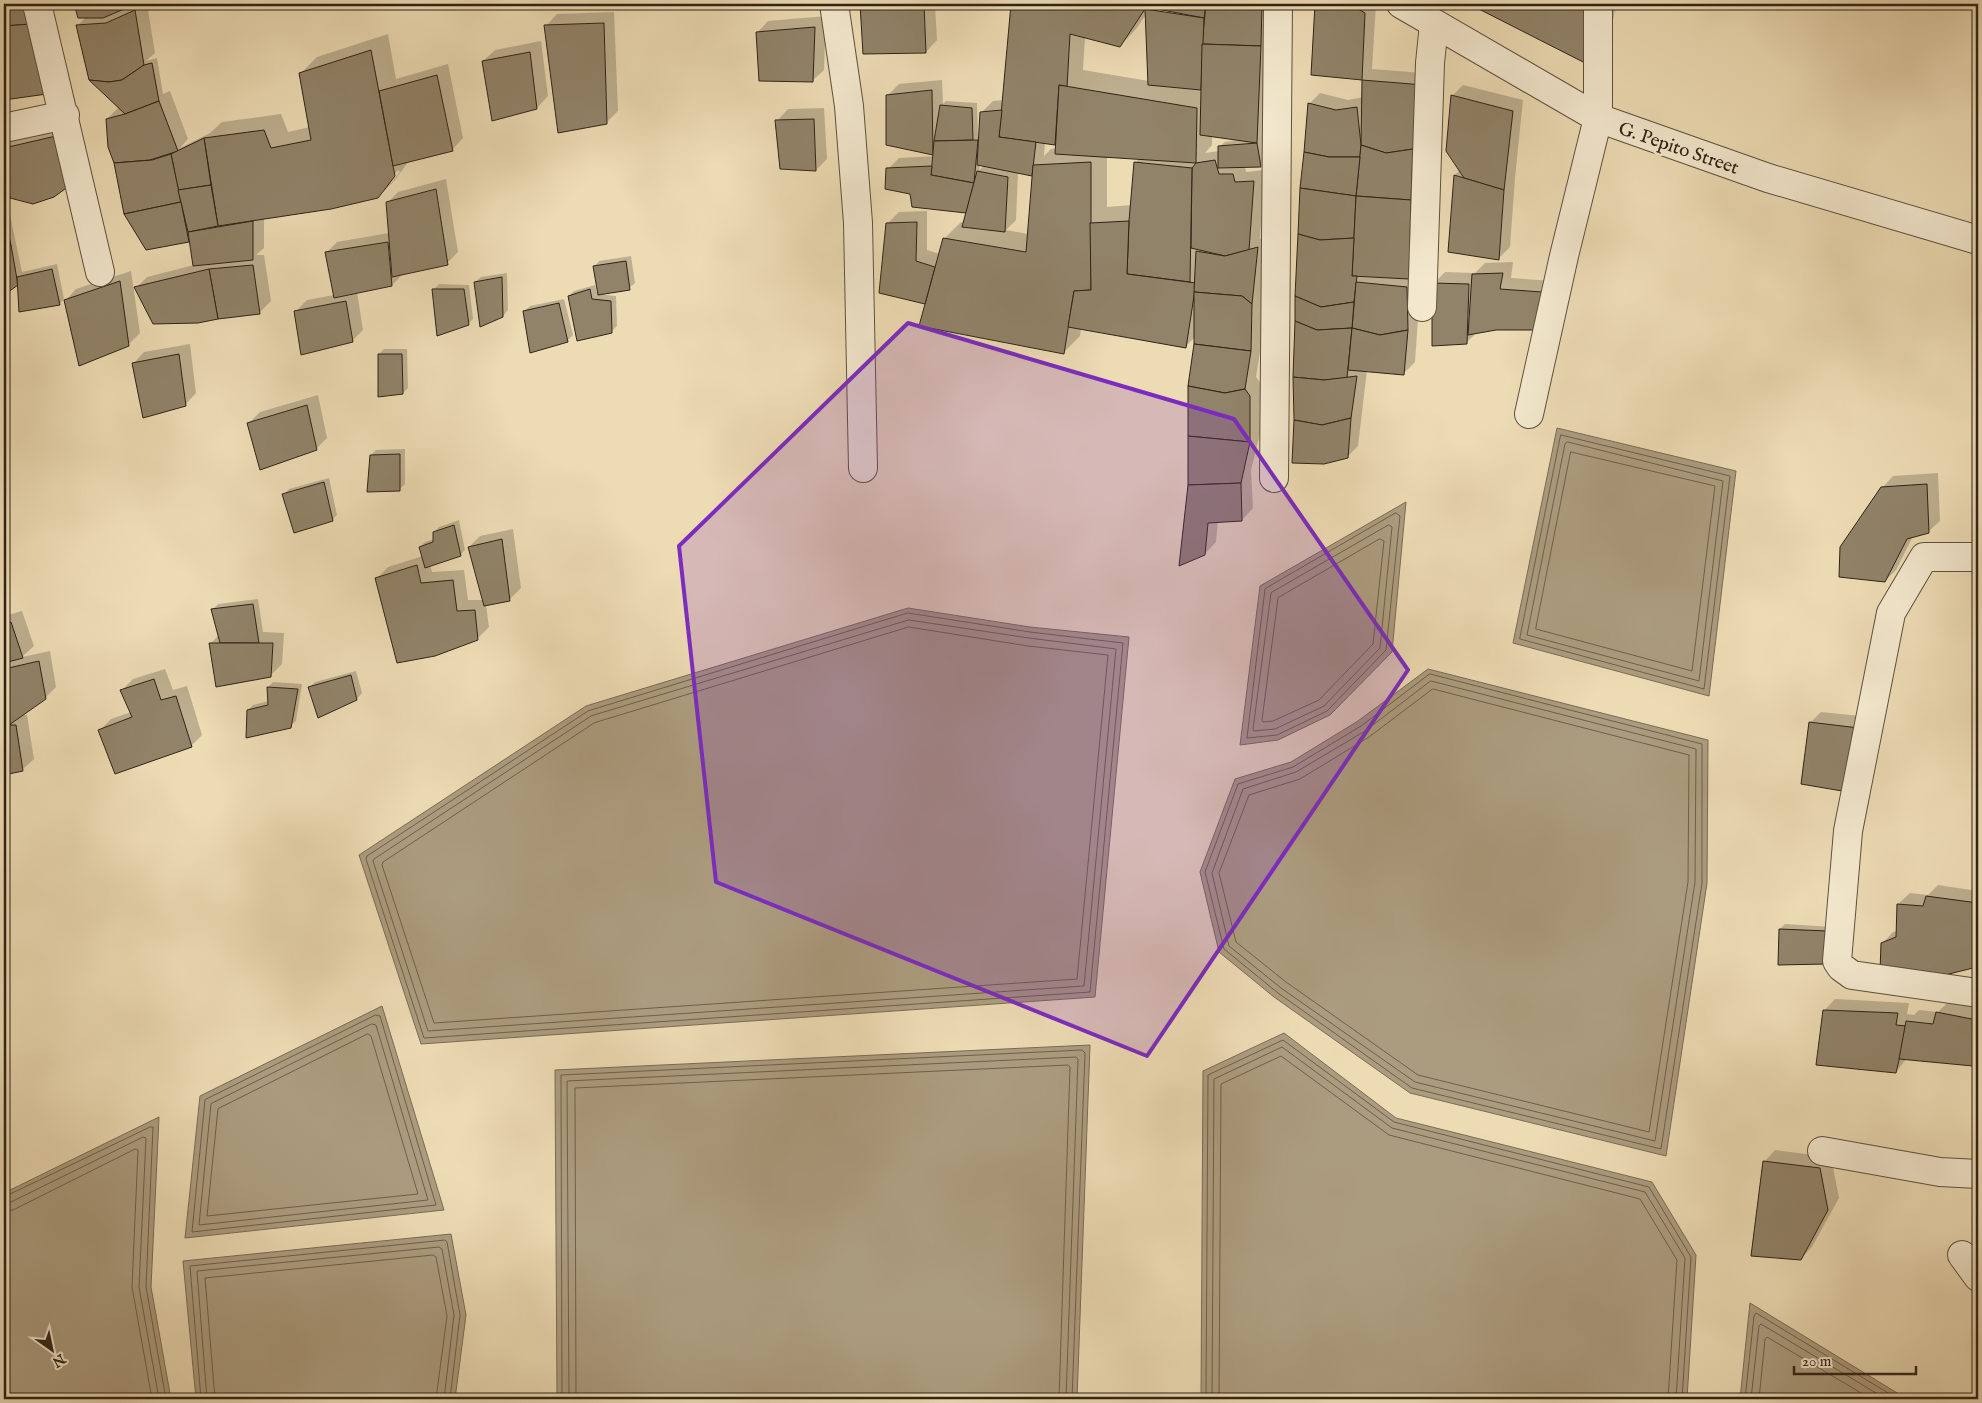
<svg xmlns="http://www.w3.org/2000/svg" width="1982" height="1403" font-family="'IM FELL English',serif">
  <rect width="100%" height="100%" fill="#eddbb4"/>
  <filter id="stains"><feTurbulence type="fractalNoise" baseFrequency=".004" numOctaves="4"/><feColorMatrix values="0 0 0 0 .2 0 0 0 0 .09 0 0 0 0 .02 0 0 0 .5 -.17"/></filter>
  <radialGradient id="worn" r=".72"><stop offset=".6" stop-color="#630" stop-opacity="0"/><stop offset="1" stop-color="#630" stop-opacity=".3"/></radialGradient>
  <g fill="#ac9c7f" stroke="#7a6c55">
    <path d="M1557,428L1736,471L1709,696L1513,643Z"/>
    <path d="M1406,502L1392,652L1330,715L1278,740L1240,745L1260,586Z"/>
    <path d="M908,608L1030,627L1129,637L1095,997L421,1044L359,855L586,706Z"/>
    <path d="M1428,669L1708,740L1707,883L1666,1156L1410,1093L1274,997L1219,952L1200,872L1235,779L1291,762L1358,721Z"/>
    <path d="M382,1006L444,1210L185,1238L200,1096Z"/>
    <path d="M1284,1033L1396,1118L1652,1182L1696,1255L1687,1399H1201L1203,1071Z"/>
    <path d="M1090,1045L1077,1399H557L555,1070Z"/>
    <path d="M159,1117L151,1287L171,1399H4V1193Z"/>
    <path d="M451,1234L466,1315L455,1399H196L183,1261Z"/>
    <path d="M1750,1303L1907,1399H1740Z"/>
  </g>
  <g fill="#0003" fill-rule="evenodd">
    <path d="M4,4H40L54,91L4,99Z"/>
    <path d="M76,4H134L132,6L138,4H147L155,53L146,61L157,58L163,94L170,91L188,139L180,148L210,133L222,122L281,114L288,132L310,127L300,74L317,57L388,34L396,79L448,64L463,138L452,150L409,161L395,180L378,197L264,218V248L256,255H264L271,301L259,313L136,288L147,277L194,265L190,240L147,249L125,213L107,119L119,107L77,26L87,16H79ZM398,170L400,172L391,183H388Z"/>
    <path d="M861,4H935L937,40L926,52L864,53Z"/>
    <path d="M1012,4H1272L1268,130L1262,136L1266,160L1260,166H1245L1246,172L1264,170L1260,239L1268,237L1262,339L1256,377L1261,384V430L1251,470L1253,508L1242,520L1218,521L1216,542L1205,554L1189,485L1195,337L1186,346L1081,328L1080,336L1063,353L927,299L925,302L887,224L899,212L927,211V250L940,254L944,239L961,222L965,223L968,212L911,193L888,169L899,158L938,156L887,144V96L899,84L942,80L943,104L946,101L977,103L978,137H980L981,113L993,101L1004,100ZM1157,9L1187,13L1186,16L1157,12ZM1147,13L1149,81L1083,70L1085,37L1120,46L1136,29ZM1212,136L1239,140L1225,142L1219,147V151L1205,153L1212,145ZM1045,142L1056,144V148L1051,149L1044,156ZM1107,156L1140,158L1135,163L1131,205L1107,207ZM980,164L985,165L979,170ZM1018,172L1032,175L1034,172L1028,234L1006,230L1016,220Z"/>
    <path d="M1316,4H1376L1372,69L1435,74L1415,362L1403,374L1367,370L1358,446L1347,457L1293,462L1297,296L1309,104L1320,93L1348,100L1363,97V79L1312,74Z"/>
    <path d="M1471,4H1616L1609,41L1587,62Z"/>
    <path d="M614,12L618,111L606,123L546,26L557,14Z"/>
    <path d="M826,16L824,70L812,81L757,33L768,21Z"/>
    <path d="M541,41L548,96L537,108L483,61L495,50Z"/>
    <path d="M1463,85L1523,100L1515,178L1510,247L1499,258L1450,251L1455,175L1460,170L1452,96Z"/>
    <path d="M824,108L827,159L816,170L777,121L788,109Z"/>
    <path d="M80,123L88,168L4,199V139L13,138Z"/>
    <path d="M446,179L458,252L447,263L403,274L392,285L357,292L363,330L352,341L296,311L307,300L334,295L326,253L337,242L389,233L387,203L398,192Z"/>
    <path d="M9,210L22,272L57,264L64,299L59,304L19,282L4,294V212Z"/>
    <path d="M631,256L635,283L629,288L594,267L599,261Z"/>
    <path d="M1513,262L1511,278L1553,281L1546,317L1476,333L1466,343L1433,284L1445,272L1475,273L1485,263Z"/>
    <path d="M131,271L140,333L128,345L65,301L76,289Z"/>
    <path d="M507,273L508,310L503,316L475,282L481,277Z"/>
    <path d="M439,284L469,285L473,319L468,324L434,289Z"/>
    <path d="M595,285L597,294L616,296L617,326L612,331L569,296L574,291Z"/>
    <path d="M564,299L573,335L567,341L524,311L530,306Z"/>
    <path d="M190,344L196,393L185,405L133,364L144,352Z"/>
    <path d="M384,349H407L408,388L403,393L379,354Z"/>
    <path d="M318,395L327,438L316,449L249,423L260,412Z"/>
    <path d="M405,449V484L399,490L371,455L376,450Z"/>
    <path d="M1938,473L1940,521L1928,532L1913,536L1896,570L1885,581L1882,488L1893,476Z"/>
    <path d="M329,478L337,515L332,520L284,495L289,489Z"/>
    <path d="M459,520L465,550L460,555L430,565L432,572L464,570L468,600H483L469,547L480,536L513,529L521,588L510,599L486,605L489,627L477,639L377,578L388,567L423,556L420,547L425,542L434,539V532L439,527Z"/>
    <path d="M258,599L263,632L284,633L282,664L270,676L211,643L219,635L213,609L218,604Z"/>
    <path d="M22,611L34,646L22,657L50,651L56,687L45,698L22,714L27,715L34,759L22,770L4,774V616Z"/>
    <path d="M165,669L173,690L187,686L202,735L191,746L100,730L111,719L131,712L122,690L133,679Z"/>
    <path d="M356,671L362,693L357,699L309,688L315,682Z"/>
    <path d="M273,682L302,684L296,721L290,726L248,710L253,705L269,701L268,687Z"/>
    <path d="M1821,712L1870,717L1803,783L1810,723Z"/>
    <path d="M1938,885L1978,891V964L1976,966L1882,944L1893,932L1898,931V904L1910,893L1928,895Z"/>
    <path d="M1785,924L1833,927L1832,958L1780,929Z"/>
    <path d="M1835,999L1909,1003L1907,1014L1914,1015L1919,1010L1938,1012L1948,1002L1978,1007V1059L1972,1064L1907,1058L1896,1072L1824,1011Z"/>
    <path d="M1775,1150L1831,1157L1839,1198L1812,1247L1801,1258L1764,1162Z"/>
  </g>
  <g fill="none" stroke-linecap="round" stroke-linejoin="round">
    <g stroke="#6d604b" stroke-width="1">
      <path d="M1561,435L1730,476L1704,689L1520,639Z"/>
      <path d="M1568,442L1723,481L1699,681L1527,635L1565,444Z"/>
      <path d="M1571,452L1715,486L1692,671L1536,629Z"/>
      <path d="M1396,513L1400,516L1386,650L1327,711L1277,735L1247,738L1265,589Z"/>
      <path d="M1389,525L1392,527L1380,648L1324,706L1275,729L1254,731L1253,729L1271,593Z"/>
      <path d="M1380,539L1384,541L1373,644L1319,700L1273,721L1263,722L1262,720L1278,598Z"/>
      <path d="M908,613L1030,632L1123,643L1090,992L424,1038L366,859L367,856L588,711Z"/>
      <path d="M909,620L1029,638L1116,649L1084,986L428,1031L373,861L374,859L591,716Z"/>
      <path d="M909,627L1028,646L1108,655L1077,979L434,1023L382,865L383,862L594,723Z"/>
      <path d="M1430,674L1702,744V883L1661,1149L1412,1088L1278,993L1224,949L1205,872L1238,784L1293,767L1361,726Z"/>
      <path d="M1431,681L1696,749L1695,882L1655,1141L1415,1082L1281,988L1229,946L1212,873L1243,789L1296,772L1365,731Z"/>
      <path d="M1433,689L1689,755L1688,882L1649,1132L1418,1075L1286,982L1236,942L1219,873L1249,795L1300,779L1369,737Z"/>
      <path d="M376,1015L380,1016L436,1205L192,1232L205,1100Z"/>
      <path d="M372,1024L376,1025L428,1200L199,1225L211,1104Z"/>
      <path d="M368,1034L371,1036L418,1194L207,1216L218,1109Z"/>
      <path d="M4,1197L150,1127H153L146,1287L166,1399"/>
      <path d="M4,1204L11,1202L143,1137L146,1138L139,1287L159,1399"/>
      <path d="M4,1211L13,1210L135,1149L138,1150L132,1287L152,1399"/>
      <path d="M201,1399L190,1266L445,1240L447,1242L460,1315L450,1399"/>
      <path d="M207,1399L197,1271L439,1247L442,1249L454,1315L444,1399"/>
      <path d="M215,1399L205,1278L433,1255L436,1257L447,1316L436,1399"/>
      <path d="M562,1399L561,1075L1082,1050L1085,1053L1072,1399"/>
      <path d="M569,1399L567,1081L1076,1057L1078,1059L1066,1399"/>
      <path d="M576,1399L575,1088L1068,1065L1070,1067L1059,1399"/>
      <path d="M1206,1399L1208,1075L1283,1040L1394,1122L1649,1187L1691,1257L1682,1399"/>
      <path d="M1212,1399L1214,1079L1282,1047L1392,1128L1645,1192L1685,1258L1676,1399"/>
      <path d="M1219,1399L1221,1084L1281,1056L1389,1135L1640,1199L1677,1260L1668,1399"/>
      <path d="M1745,1399L1754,1316L1756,1313L1898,1399"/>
      <path d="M1751,1399L1759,1326L1761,1324L1886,1399"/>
      <path d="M1759,1399L1765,1339L1767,1337L1871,1399"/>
    </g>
  </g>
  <g fill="#918369" stroke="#2e2317">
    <path d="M4,4H27L31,24L4,26Z"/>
    <path d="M74,4H136L103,18H78Z"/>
    <path d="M860,4H924L926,53L863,54Z"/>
    <path d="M1011,4H1125L1145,9L1120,47L1070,34L1067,87L1059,85L1055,145L999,137Z"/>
    <path d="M1131,4H1206L1204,18Z"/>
    <path d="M1206,4H1262L1261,46L1202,44Z"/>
    <path d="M1315,4H1350L1365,13L1362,80L1311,75Z"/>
    <path d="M1469,4H1594L1587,64Z"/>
    <path d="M1961,4H1978V11Z"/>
    <path d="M1145,9L1204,18L1201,90L1148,85Z"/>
    <path d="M135,10L144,65L122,80L109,82L89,80L76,25L106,23Z"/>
    <path d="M604,23L607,124L558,133L544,25Z"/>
    <path d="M31,24L54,93L4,100V26Z"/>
    <path d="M815,27L813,82L759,81L756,32Z"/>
    <path d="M1202,44L1261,46L1257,143L1200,135Z"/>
    <path d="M371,50L395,176L378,198L331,209L218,226L204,138L264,130L271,148L311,140L299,73Z"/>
    <path d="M530,52L537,109L492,121L482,61Z"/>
    <path d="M152,63L159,101L125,114L89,80L109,82L122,80L144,65Z"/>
    <path d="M437,75L453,151L393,166L379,91Z"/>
    <path d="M1362,80L1424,85L1413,149L1386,153L1361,145Z"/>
    <path d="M1059,85L1197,108L1196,163L1055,154Z"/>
    <path d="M932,90L933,155L886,145V95Z"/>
    <path d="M1451,95L1513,111L1504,190L1464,178L1446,151Z"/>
    <path d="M159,101L178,151L150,160L114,163L108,147L106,119L125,114Z"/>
    <path d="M1308,103L1336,110L1357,107L1361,145L1360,157H1329L1304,152Z"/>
    <path d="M940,105L972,108L973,140L934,141Z"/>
    <path d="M1002,110L999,137L1036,142L1032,176L977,165L980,112Z"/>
    <path d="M814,119L816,171L780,169L775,120Z"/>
    <path d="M69,133L77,180L54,197L33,204L10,198L4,165V148Z"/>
    <path d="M204,138L211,185L178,190L171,154Z"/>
    <path d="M978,140L974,183L931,175L934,141Z"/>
    <path d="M1257,143L1261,167L1218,168V146Z"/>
    <path d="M1361,145L1386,153L1413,149L1411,200L1356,196Z"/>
    <path d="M1304,152L1329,157H1360L1356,196L1300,188Z"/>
    <path d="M171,154L181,202L124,214L114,163L152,160Z"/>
    <path d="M1215,160L1219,174H1233L1235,182L1254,181L1249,250L1225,256L1191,248L1192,168L1196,163Z"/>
    <path d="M1091,162V290L1074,291L1064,354L919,326L943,238L1026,252L1033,165Z"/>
    <path d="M1134,162L1192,168L1190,282L1127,274L1129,221Z"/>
    <path d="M4,165L10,198L4,200Z"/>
    <path d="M932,166L931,175L974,183L966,213L912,207L910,194L885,189L886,168Z"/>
    <path d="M977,171L1008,177L1005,232L962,227Z"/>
    <path d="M1454,175L1504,190L1499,260L1448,252Z"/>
    <path d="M211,185L218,226L188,232L178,190Z"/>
    <path d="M1300,188L1356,196L1354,238L1320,240L1298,234Z"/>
    <path d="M436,189L448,265L392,277L386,202Z"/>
    <path d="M1356,196L1411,200L1409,279L1352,276Z"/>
    <path d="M181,202L189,242L146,250L124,214Z"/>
    <path d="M4,215L11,245L4,249Z"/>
    <path d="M253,221V260L193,266L188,232Z"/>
    <path d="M1129,221L1127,274L1196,283L1186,348L1068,327L1074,291L1091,290L1090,223Z"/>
    <path d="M917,222L916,261L935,267L925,304L879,293L886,223Z"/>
    <path d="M1298,234L1320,240L1354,238L1352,276H1357L1354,302L1321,307L1295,296Z"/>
    <path d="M388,242L392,286L334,298L325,252Z"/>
    <path d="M11,245L18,285L4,295V249Z"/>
    <path d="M1258,247L1252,304L1242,296L1194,292L1196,251L1225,256Z"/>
    <path d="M626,261L630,290L598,295L593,266Z"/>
    <path d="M253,265L260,314L218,319L209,269Z"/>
    <path d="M52,269L60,305L19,312L17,277Z"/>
    <path d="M209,269L218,319L198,323L153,324L134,287Z"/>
    <path d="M1503,273L1500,289L1542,292L1535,330H1496L1468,335L1472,274Z"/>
    <path d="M502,277L503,317L480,327L474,282Z"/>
    <path d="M120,281L129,346L79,366L64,300Z"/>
    <path d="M1356,282L1407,287L1408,330L1380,335L1352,328Z"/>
    <path d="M1432,283L1469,284L1467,344L1432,346Z"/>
    <path d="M432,289H464L469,325L437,336Z"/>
    <path d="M590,289L592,299L611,301L612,333L577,341L568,296Z"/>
    <path d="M1194,292L1242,296L1252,304L1251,351L1194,344Z"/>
    <path d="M1295,296L1321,307L1354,302L1352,328L1317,330L1295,321Z"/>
    <path d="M346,301L353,342L301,355L294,311Z"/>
    <path d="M559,303L568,342L530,353L523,311Z"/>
    <path d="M1295,321L1317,330L1352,328L1347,378L1324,380L1293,377Z"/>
    <path d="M1352,328L1380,335L1408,330L1404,375L1348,370Z"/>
    <path d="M1194,344L1251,351L1245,389L1225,393L1188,386Z"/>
    <path d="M179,354L186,406L143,418L132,363Z"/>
    <path d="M378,354H402L403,394L378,397Z"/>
    <path d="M1357,376L1351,418L1322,425L1294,420L1293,377L1324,380Z"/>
    <path d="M1188,386L1225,393L1245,389L1250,396V442L1188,436Z"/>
    <path d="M307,405L317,450L260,470L247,423Z"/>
    <path d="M1351,418L1348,458L1324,464L1292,463L1294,420L1322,425Z"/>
    <path d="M1188,436L1250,442L1241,483L1188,485Z"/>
    <path d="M400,454V491L367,492L370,455Z"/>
    <path d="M324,482L333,521L294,533L282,494Z"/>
    <path d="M1241,483L1242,521L1208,523L1205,555L1179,566L1188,485Z"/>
    <path d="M1927,484L1929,533L1907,539L1885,582L1839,577L1840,547L1881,487Z"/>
    <path d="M454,525L461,556L425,568L419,547L433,542V532Z"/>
    <path d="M502,539L510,601L484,606L468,547Z"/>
    <path d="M417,565L421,583L453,580L457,611L475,610L478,640L435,656L397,663L375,578Z"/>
    <path d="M253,604L259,643H220L211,609Z"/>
    <path d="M11,622L23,658L4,663V624Z"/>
    <path d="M209,643H273L271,677L216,687Z"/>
    <path d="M39,661L46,699L9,725H4V669Z"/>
    <path d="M351,675L357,700L318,718L308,687Z"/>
    <path d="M154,679L161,700L176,696L192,747L115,774L98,730L132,717L120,690Z"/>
    <path d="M267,687L298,689L291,728L246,738L247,710L268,705Z"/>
    <path d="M1809,722L1859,728L1848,792L1801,784Z"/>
    <path d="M4,725H16L23,771L4,775Z"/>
    <path d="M1926,896L1978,903L1977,967L1929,979L1880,972L1881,943L1896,937L1897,904L1923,906Z"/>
    <path d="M1779,929L1828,931L1827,964L1778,965Z"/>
    <path d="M1823,1010L1898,1013L1896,1025L1907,1026L1896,1073L1816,1065Z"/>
    <path d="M1936,1012L1977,1020L1973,1066L1899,1059L1906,1021L1933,1024Z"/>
    <path d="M1763,1161L1820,1168L1828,1210L1801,1260L1751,1256Z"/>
  </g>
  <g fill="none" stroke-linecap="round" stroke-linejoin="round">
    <defs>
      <g id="minor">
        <path d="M37,4L100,272"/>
        <path d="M834,4L849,106L858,223L863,468"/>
        <path d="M1401,4L1598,118L1768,178L1978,240"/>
        <path d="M4,128L65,115"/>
        <path d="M1422,307L1430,63L1434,24"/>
        <path d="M1529,414L1564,256L1598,118V4"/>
        <path d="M1274,478L1278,4"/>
        <path d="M1978,557H1924L1891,613L1848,831L1837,961L1841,967L1852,975L1978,993"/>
        <path d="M1822,1151L1940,1172L1978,1174"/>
        <path d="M1962,1255L1978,1277"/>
      </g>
    </defs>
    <use href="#minor" stroke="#5e513e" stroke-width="30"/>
    <use href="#minor" stroke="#f3e8ce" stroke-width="28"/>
  </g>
  <path fill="#7b2cbf" fill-opacity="0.2" stroke="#7b2cbf" stroke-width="4" stroke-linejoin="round" d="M908,323L1234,419L1408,670L1147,1056L716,882L679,546Z"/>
  <g text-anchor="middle" stroke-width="5" stroke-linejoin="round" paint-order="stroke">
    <g font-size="19" fill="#2e2317" stroke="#f3e8ce">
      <text transform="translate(1679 147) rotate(19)" y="7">G. Pepito Street</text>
    </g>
  </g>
  <rect width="1982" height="1403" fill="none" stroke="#eddbb4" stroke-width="20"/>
  <rect x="5" y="5" width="1972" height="1393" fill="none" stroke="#2e2317" stroke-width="2.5"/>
  <rect x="10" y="10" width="1962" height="1383" fill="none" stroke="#2e2317"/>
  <g transform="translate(52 1350) rotate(147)" stroke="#f3e8ce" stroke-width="4" paint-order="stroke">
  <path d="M0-4L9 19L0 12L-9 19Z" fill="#2e2317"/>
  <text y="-8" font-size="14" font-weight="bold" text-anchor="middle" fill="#2e2317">N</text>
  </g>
  <path d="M1794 1366v8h122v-8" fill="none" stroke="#2e2317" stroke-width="2.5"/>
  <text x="1802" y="1366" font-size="15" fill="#2e2317" stroke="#f3e8ce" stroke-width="4" paint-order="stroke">20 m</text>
  <rect width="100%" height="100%" filter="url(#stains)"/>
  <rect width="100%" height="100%" fill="url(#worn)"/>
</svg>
